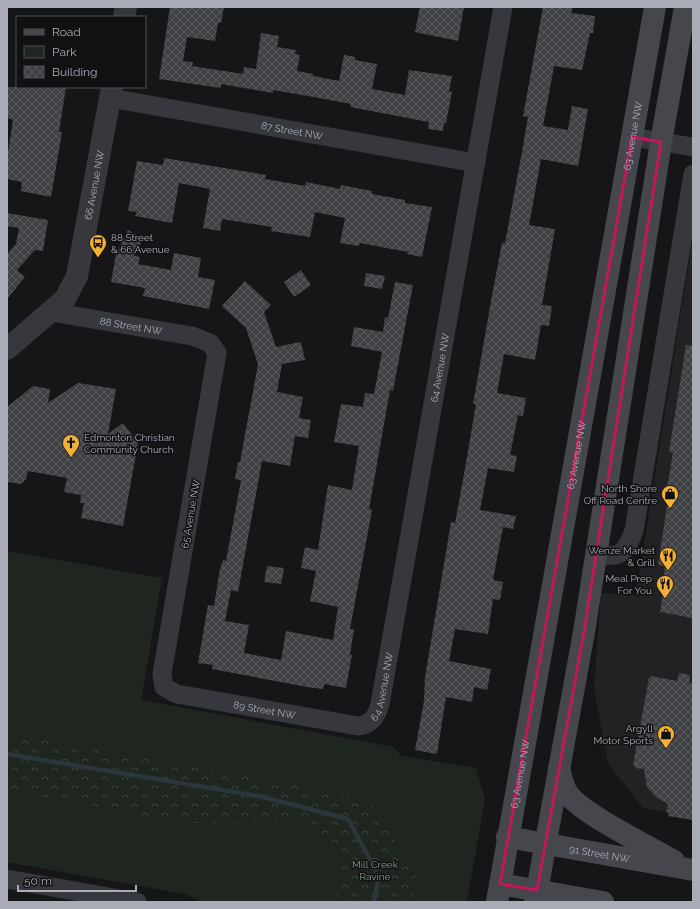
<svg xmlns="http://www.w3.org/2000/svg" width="700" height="909" font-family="Raleway,sans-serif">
  <defs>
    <pattern id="forest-crowns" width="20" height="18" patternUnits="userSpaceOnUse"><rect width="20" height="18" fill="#1e261f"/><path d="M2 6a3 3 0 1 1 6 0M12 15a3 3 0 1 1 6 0" fill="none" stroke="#3c433d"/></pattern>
    <pattern id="building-cross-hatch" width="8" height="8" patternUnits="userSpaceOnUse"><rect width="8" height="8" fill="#404145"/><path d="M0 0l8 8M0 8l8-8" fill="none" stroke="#595a5e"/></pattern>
  </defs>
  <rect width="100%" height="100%" fill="#161618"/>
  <path fill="#222225" d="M693,236V817L643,808L608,763L594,688L601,593L636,595Z"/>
  <path fill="#1e261f" d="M7,551L162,578L141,700L394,747L401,756L476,768L485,798L467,902H203L184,894L7,862Z"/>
  <path fill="url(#forest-crowns)" d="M7,733L284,782L372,803L416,875L413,902H335L345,854L305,822L182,823L7,790Z"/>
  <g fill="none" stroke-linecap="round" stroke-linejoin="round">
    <path stroke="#2c353c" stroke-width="4.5" d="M7,754L263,797L348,819L379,876L374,902"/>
  </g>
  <g fill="url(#building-cross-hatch)">
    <path d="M170,7H224L221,23H218L215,41L187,37L183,61L193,62L192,66L243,74L244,67L256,69L261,33L279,36L277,47L296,50L295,54L300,55L297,71L313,74V76L339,81L344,55L355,57V60L377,64L372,89L405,95L409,70L452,76L449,91L452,92L446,123H444L443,131L428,129L429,122L350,107L351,104L314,97L273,90V93L221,84V88L159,79Z"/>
    <path d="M420,7H464L458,41L415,32Z"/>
    <path d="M543,7H573L571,13L595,16L593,33H590L582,70L554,66L543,126L568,130L572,106L588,109L578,166L541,159L534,198L529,225L555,229L542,305L552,306L549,326L541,325L535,360L504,354L497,393L526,398L523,416L518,415L510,455L517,456L514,472L488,468L480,510L516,516L513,529L503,527L493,580L503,582L500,600L493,599L488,634L455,629L449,661L491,669L487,690L474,687L472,702L446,697L437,754L415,750L424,701L425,677L451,522L455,523L463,480L476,404H473L491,301L502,243H505L522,152L528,117L523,116Z"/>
    <path d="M7,87H66L59,132H62L51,197L21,191L22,182L7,179V158L13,120L7,118Z"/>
    <path d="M164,158L266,175L265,179L305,186L306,182L340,189L341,185L372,191V194L405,200V203L432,207L422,257L407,254L408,252L360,243L359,246L340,243L345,218L315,212L310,237L271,231L272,227L222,219L220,231L203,228L210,189L179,183L172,223L135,216L137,212L128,211L137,161L163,165Z"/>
    <path d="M7,213L48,220L43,251L35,250L17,270L25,277L7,299V254L16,244L19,228L7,226Z"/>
    <path d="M128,230L143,238L134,256L140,257L138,264L171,270L174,253L201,258L198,277L215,280L209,309L143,296L145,288L111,282L116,255Z"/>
    <path d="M301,270L311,285L294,297L284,282Z"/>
    <path d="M366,273L385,276L382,289L364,286Z"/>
    <path d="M245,281L271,305L264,312L276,347L301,342L305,360L282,364L277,392L303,397L299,418L311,420L308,438L295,436L290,466L262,461L238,592L231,590L225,621L249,625L244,653L281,660L286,631L333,640L338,607L310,601L316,571L301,568L305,547L318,550L328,485L352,490L359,446L334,442L341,404L363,407L365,393L374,394L382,352L351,346L354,327L383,332L385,317L388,318L395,282L413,285L393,391L390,390L369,509L372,510L350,629H354L350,655H352L346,688L324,684L323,689L307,687L212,669L213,665L198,663L208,605L214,606L220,569L223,560L226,561L241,480L235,479L238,462H240L258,364L246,328L222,306Z"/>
    <path d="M686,345L693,346V618L660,612L664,588H661L665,567L658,564L668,500H665L673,453L669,452Z"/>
    <path d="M78,383L116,389L108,434L123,423L138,443L123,526L81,518L84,503H80L81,495L64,492L67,478L28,471L26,479L21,484L7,482V407L33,386L50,389L48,403Z"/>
    <path d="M267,566L284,568L281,584L264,582Z"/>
    <path d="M679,673L690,675L689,683L693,684V820L668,816L669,813L666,812L668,804L656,797L647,787L644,769L635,768V766L633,765L649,678H651V676L677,681Z"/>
  </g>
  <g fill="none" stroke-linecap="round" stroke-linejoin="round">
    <g stroke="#37383d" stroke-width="19">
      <path id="s1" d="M110,98L476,163"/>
      <path d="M632,137L693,147"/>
      <path id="s2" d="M51,312L192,336L210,343L217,353L162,674L164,687L177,694L358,726C371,725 377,716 380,704L503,7"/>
      <path d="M596,554C621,559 625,553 634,531L693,174"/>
      <path d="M7,879L137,902"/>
    </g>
    <g stroke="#37383d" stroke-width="22">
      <path d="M124,17L126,7"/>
      <path id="s3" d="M7,349L65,299L77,276L112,87"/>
    </g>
    <g stroke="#45474d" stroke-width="22">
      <path d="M559,768C561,776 563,787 568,794C582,814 650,847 674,861"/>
      <path id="s4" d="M507,837L693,870"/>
      <path d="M500,884L603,902"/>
      <path id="s5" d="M497,902L655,7"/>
      <path d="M535,902L584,632L661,142L685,7"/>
    </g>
  </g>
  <path fill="none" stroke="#c2185b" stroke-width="3" stroke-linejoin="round" d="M632,137L661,142L584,632L537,890L500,884Z"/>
  <defs>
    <symbol id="bus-pin" viewBox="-11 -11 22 30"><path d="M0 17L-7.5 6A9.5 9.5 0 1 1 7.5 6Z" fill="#f2b134" stroke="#111113"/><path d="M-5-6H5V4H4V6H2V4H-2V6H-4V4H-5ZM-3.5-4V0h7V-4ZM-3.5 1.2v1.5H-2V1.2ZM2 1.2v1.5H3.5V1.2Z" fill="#111"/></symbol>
    <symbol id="church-pin" viewBox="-11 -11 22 30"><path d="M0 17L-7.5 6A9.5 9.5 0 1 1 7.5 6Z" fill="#f2b134" stroke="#111113"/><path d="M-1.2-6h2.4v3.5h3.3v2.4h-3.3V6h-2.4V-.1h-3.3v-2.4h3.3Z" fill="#111"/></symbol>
    <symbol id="shop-pin" viewBox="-11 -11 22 30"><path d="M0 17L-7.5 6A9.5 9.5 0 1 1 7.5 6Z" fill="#f2b134" stroke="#111113"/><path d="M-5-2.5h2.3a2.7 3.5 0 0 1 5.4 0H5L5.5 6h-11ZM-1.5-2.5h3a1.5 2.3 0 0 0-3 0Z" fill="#111"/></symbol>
    <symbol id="restaurant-pin" viewBox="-11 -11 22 30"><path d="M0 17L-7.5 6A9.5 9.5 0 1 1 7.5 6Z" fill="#f2b134" stroke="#111113"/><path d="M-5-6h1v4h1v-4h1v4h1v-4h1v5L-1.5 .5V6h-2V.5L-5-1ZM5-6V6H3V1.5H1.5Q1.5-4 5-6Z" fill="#111"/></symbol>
  </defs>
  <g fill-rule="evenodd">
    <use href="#bus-pin" x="88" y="233" width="20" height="27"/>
    <use href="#church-pin" x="61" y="433" width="20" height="27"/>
    <use href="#shop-pin" x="660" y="484" width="20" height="27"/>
    <use href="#restaurant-pin" x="658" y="546" width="20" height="27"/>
    <use href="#restaurant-pin" x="655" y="574" width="20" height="27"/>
    <use href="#shop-pin" x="656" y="724" width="20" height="27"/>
  </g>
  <g text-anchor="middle" stroke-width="3" stroke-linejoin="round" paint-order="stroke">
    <g font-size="10" fill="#a8adb8" stroke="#111113">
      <text dy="4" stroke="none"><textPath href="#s1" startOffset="185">87 Street NW</textPath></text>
      <text dy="4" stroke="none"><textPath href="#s5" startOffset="778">63 Avenue NW</textPath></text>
      <text dy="4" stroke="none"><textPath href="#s3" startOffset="195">66 Avenue NW</textPath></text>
      <text dy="4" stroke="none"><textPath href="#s2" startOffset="81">88 Street NW</textPath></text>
      <text dy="4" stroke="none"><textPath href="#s2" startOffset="1087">64 Avenue NW</textPath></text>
      <text dy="4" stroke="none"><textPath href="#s5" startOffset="454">63 Avenue NW</textPath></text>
      <text transform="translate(190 514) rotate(-80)" y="4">65 Avenue NW</text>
      <text dy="4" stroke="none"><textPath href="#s2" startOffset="763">64 Avenue NW</textPath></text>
      <text dy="4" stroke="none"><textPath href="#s2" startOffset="617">89 Street NW</textPath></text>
      <text dy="4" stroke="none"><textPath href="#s5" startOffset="130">63 Avenue NW</textPath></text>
      <text dy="4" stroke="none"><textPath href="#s4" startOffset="94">91 Street NW</textPath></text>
    </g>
    <g font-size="10" fill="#a8adb8" stroke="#111113" text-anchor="end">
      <text x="111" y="241" text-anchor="start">88 Street<tspan x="111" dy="12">&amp; 66 Avenue</tspan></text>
      <text x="84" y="441" text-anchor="start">Edmonton Christian<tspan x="84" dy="12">Community Church</tspan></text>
      <text x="657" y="492">North Shore<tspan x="657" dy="12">Off Road Centre</tspan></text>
      <text x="655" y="554">Wenze Market<tspan x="655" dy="12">&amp; Grill</tspan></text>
      <text x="652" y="582">Meal Prep<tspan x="652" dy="12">For You</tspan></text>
      <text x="653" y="732">Argyll<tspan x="653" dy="12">Motor Sports</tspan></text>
    </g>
    <g font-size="10" fill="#7fa381" stroke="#111113">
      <text x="375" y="868">Mill Creek<tspan x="375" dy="12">Ravine</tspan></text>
    </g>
  </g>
  <rect width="700" height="909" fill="none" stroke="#a8adb8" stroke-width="16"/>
  <rect x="16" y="16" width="130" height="72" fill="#111113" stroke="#4d4f55"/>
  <rect x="24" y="29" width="20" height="6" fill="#45474d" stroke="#4d4f55"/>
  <text x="52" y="36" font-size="12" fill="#a8adb8">Road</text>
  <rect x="24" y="46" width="20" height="12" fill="#1e261f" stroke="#4d4f55"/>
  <text x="52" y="56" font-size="12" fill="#a8adb8">Park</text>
  <rect x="24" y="66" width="20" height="12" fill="url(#building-cross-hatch)" stroke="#4d4f55"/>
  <text x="52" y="76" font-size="12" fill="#a8adb8">Building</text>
  <path d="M18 885v6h118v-6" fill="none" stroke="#a8adb8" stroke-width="2"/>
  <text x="24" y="885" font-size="12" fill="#a8adb8" stroke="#111113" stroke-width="3" paint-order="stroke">50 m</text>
</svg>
